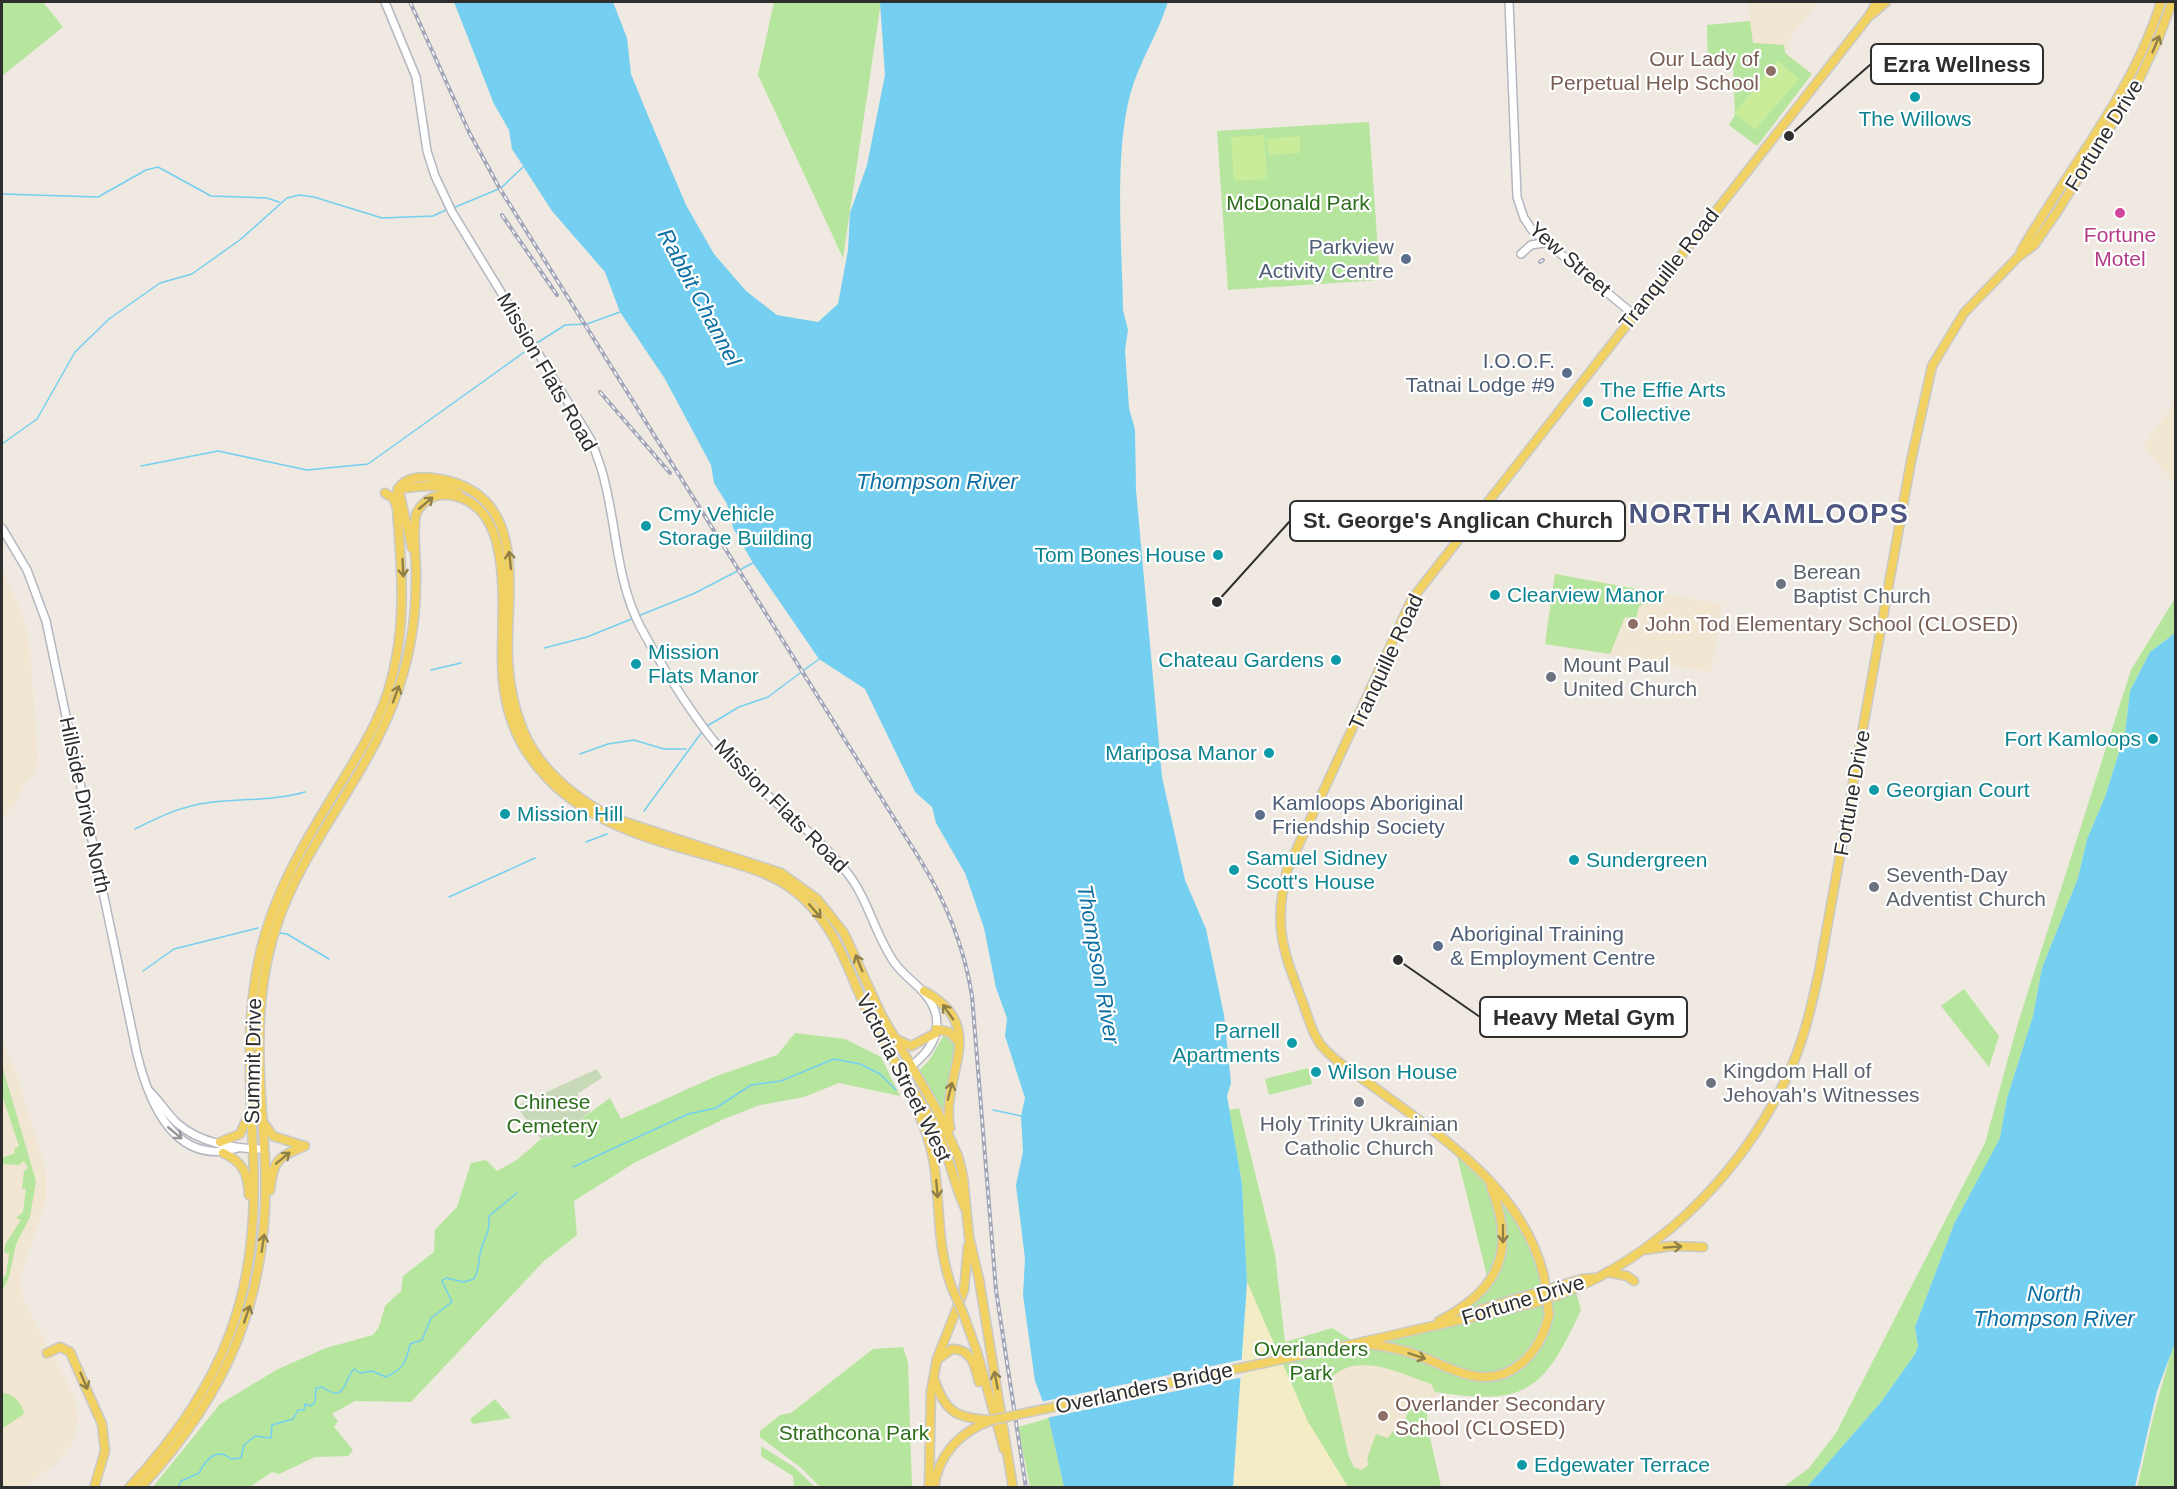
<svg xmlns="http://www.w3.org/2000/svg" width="2177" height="1489" font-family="Helvetica,sans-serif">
  <rect width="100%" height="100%" fill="#efe9e1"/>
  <g fill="#f0e6d1">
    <path d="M1749,2H1818L1793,34L1785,52L1812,74L1757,146L1729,125L1735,115L1733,67L1708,68L1707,25L1750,21Z"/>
    <path d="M2175,401V485L2144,446Z"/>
    <path d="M2,570L22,614L30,647L38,763L33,775L22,787L16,803L2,818Z"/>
    <path d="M1555,574L1722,604L1711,672L1545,644Z"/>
    <path d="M2,1041L16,1072L46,1172V1200L20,1277L24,1301L75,1398L78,1421L73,1442L54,1465L25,1487H2Z"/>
    <path d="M1373,1356L1442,1387L1427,1409L1426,1423L1441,1487H1369L1353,1467L1326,1373Z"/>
  </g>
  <g fill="#b6e59e">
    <path d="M2,2H43L63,27L2,76Z"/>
    <path d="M774,2H881L843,258L758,75Z"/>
    <path d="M1750,21L1753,43L1784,45L1785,53L1812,74L1757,146L1729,125L1735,115L1733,67L1708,68L1707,25Z"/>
    <path d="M1369,122L1380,280L1228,290L1217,131Z"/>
    <path d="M1555,574L1642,590L1640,600L1650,603L1639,606L1636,619L1625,617L1610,654L1545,644Z"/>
    <path d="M2175,598V633L2150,652L2130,691L2125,733L2105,797L2087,839L2078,878L2042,968L2033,1016L2007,1098L2000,1139L1954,1224L1915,1327L1918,1346L1915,1354L1881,1402L1807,1487L1782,1488L1809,1468L1836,1433L1985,1143L2017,1026L2131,670Z"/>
    <path d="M1964,989L1999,1036L1989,1067L1941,1006Z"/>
    <path d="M795,1033L845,1039L881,1057L900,1096L839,1083L804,1097L760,1105L724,1119L634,1163L574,1201L577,1235L544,1261L411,1402L355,1401L332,1414L338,1421L334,1427L353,1450L348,1456L315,1457L279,1474L272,1472L250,1487L152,1488L220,1404L278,1369L326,1348L373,1335L379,1327L385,1306L401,1291L403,1276L434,1252L435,1230L457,1207L471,1163L486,1160L497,1171L517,1160L541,1139L561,1134L610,1098L621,1119L719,1075L777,1055Z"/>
    <path d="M944,1035H949L956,1044L943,1111L918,1072L930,1059Z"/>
    <path d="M2,1065L36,1181L30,1217L16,1244L9,1277L2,1291V1278L6,1275L9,1254L4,1252L6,1243L21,1220L16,1218L23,1212L26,1189H22L24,1171L28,1168L24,1161L19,1165L2,1164V1158L15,1153L14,1149L19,1146L2,1095Z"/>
    <path d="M1308,1068L1312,1084L1269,1095L1265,1079Z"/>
    <path d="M1239,1108L1275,1254L1285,1342L1332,1328L1361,1346L1386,1349L1498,1379C1538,1356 1546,1349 1551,1302L1576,1292L1581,1310C1543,1392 1526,1406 1435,1392L1431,1384C1401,1374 1358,1350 1331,1378L1349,1457L1354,1467L1362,1470L1369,1464L1367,1459L1376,1434L1388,1438L1393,1431L1400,1434L1411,1404L1427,1409V1423L1441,1487H1348L1308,1422L1247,1282L1242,1184L1229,1110Z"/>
    <path d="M1456,1152L1487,1182L1494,1201L1501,1246L1488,1280Z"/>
    <path d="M1498,1196C1521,1227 1534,1251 1543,1288L1452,1318C1481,1296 1509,1272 1507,1232C1507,1220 1501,1207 1498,1196Z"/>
    <path d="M1545,1305C1544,1314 1544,1324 1541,1333C1514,1407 1427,1359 1377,1342Z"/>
    <path d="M2175,1339V1487L2137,1488L2154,1413Z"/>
    <path d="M903,1347L908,1363L912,1487H820L800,1467L760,1437V1431L780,1415L791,1413L873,1349Z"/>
    <path d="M2,1393C13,1393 22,1403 24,1414L3,1428Z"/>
    <path d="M495,1399L511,1418L473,1424L470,1419Z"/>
    <path d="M1049,1418L1064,1487H1030L1018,1427Z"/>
    <path d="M761,1446L794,1467L815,1487H794L793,1476L761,1456Z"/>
  </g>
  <path fill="#f3ecc5" d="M1247,1282L1308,1422L1348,1487L1233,1488Z"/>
  <path fill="#c8d9b8" d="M597,1069L602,1078L577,1094L590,1112L561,1134L541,1139L516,1106Z"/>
  <g fill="#c9ec9a">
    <path d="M1778,61L1799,79L1755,130L1734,113Z"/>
    <path d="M1264,135L1267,179L1234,181L1231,137Z"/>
    <path d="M1300,136V153L1269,155L1267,139Z"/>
  </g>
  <g fill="#75cff0">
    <path d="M454,2H613L627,38L631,74L646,111L686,205L714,254L746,291L777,315L818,322L838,304L848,250L850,213L867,165L885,75L880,2H1168C1158,34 1139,62 1130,95C1114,156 1122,246 1123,310L1128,330L1125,350L1129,408L1135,430L1136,490L1162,777L1185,880L1206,929L1224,1015L1231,1083L1227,1096L1242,1184L1247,1282L1233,1487H1064L1048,1415L1035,1381L1023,1295L1025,1259L1016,1185L1023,1152L1021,1116L1025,1098L1005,1036L1007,1018L996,988L984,928L965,873L936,823L932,807L915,792L865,689L819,659L753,563L733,528L727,504L714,483L711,465L665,379L620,312L605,272L552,211L512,149L509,130L494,104Z"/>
    <path d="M2175,633L2176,1340L2157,1391L2135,1487H1807L1881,1402L1915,1354L1918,1346L1915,1327L1954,1224L2000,1138L2007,1098L2033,1016L2042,968L2078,878L2087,839L2105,797L2125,733L2130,691L2150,652Z"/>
  </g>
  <path fill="#efe9e1" d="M1245,1359L1244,1377L1046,1418L1040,1402Z"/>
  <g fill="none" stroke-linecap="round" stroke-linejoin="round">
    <g stroke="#75cff0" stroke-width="1.5">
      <path d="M2,194L98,197L146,170L158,167L211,196L267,198L279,202"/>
      <path d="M453,208L501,188L523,167"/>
      <path d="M537,343L565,325L587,324L620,312"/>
      <path d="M2,444L37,419L75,352L109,319L160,283L192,274L241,239L287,198L299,195L314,197L382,218L433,216L448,209"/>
      <path d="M141,466L218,451L307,470L368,464L530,348"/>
      <path d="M638,616L693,594L753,563"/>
      <path d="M544,648L587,637L634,618"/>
      <path d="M431,670L461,663"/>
      <path d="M707,726L739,707L768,697L819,659"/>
      <path d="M580,754L608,744L634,740L664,749H686"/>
      <path d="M644,811L702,732"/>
      <path d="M135,829C155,819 173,810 195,805C231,797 266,803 305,792"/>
      <path d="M586,842L607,834"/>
      <path d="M449,897L535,858"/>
      <path d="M280,933L287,934L329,959"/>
      <path d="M143,971L174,949L258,928"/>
      <path d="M993,1110L1021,1116"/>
      <path d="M573,1167L688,1114L716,1108L751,1085L781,1081L834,1059L860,1064L880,1074L896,1090"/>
      <path d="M178,1488L181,1481L199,1473C206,1459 217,1447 231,1459L241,1458L244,1445L255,1436L271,1438L272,1425L293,1419L298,1410H304L305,1404L311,1406L315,1402L316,1388L322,1387C346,1404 343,1381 354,1369L360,1373L372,1371L386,1377C403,1369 406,1363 410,1344L422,1340L431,1318L452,1302L442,1281L446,1278L464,1282L474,1279C480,1268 478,1261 481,1250C485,1235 490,1234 489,1216L517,1193"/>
    </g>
    <defs>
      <g id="minor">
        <path d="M385,2L416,77L427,151L435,176L452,212L591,440C596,454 602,468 605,483C617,531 617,583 641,628C664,670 700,729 733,763C770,800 812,830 845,870C868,897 874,933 894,962C907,981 930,990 936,1015C941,1042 922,1059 902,1073"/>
        <path d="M1509,2L1517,197L1524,218L1532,230L1633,314"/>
        <path d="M1521,254L1531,245L1544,243"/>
        <path d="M2,528L27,570L46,621L137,1054C149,1103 175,1167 238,1148"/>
        <path d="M149,1091C160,1101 166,1113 177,1123C199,1143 235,1149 264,1149"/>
      </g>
      <g id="major">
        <path d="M1872,14L1886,2"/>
        <path d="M2021,251C2068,169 2133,93 2161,2"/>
        <path d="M398,489C407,475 425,476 440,479C532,496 505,594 508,659C509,684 514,708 523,730C540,771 575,798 613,818L781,873L817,899L844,933L881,1014L937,1110L958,1156L963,1176L969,1237L979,1279L1013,1488"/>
        <path d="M398,489C419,486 440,482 459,494"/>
        <path d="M399,491L412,548"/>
        <path d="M385,493L393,498L396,505"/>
        <path d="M924,991C991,1027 940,1075 950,1128"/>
        <path d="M936,1029L949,1032L959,1042"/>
        <path d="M894,1038L911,1046L936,1033"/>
        <path d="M910,1093C920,1116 930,1139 934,1164C941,1208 936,1244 952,1288"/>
        <path d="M263,1122L273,1136L304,1146"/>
        <path d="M220,1142L240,1134L248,1116"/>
        <path d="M223,1153C243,1162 248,1173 249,1195"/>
        <path d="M270,1190C273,1160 278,1157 305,1146"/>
        <path d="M1644,1250L1671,1246L1703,1247"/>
        <path d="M1607,1272L1627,1276L1634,1281"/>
        <path d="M1544,1277C1524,1191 1445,1139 1378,1090C1359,1076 1336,1063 1321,1045C1312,1034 1308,1016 1303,1003C1283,950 1273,928 1287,870L1412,599L1869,16L1877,2"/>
        <path d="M1479,1310L1582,1279L1593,1278"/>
        <path d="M963,1313L977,1352L1004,1449"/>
        <path d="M1439,1321C1499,1290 1517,1251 1491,1187"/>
        <path d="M1367,1344C1384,1346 1401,1349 1417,1355C1434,1361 1452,1371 1469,1375C1512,1385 1540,1353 1549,1315"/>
        <path d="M1345,1346L1539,1302C1649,1267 1738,1180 1787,1077C1803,1044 1811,1008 1819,972L1911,461L1932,366L1964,313L2018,257L2034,245L2057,212L2137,84L2159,37L2172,2"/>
        <path d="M47,1353L60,1347L70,1352L102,1424L105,1451L94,1488"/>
        <path d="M938,1359L952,1349C972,1349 975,1366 979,1382"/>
        <path d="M935,1381C945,1412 957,1418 989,1420"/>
        <path d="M129,1488C226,1382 260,1294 253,1150C250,1084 245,1020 260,954C273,895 304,843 336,791C353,763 372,734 384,703C409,635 402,568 396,498L398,489"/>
        <path d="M140,1488C230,1391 271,1293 265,1160C261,1092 253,1024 268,957C289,859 358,794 393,704C408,665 416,624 416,582C417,559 412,536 416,514C422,501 435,493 449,495C523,504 497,629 503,680C505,704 513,731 526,751C569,818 641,837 713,857C740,865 769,872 792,889C837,922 848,973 871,1020C889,1058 916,1091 936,1128C949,1154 953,1182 965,1208"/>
        <path d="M929,1488L931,1392L937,1359L964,1290L968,1246"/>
        <path d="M934,1488C938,1454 961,1431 992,1420"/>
      </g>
    </defs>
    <use href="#minor" stroke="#b4b7c1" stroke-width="10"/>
    <use href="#major" stroke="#c9c9c9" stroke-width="11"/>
    <use href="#minor" stroke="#fff" stroke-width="7"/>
    <use href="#major" stroke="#f2d163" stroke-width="8"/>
    <defs>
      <g id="rail">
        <path d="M410,2L469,132L500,189L919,858C946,901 964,946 972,996L996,1290L1026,1488"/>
        <path d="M502,215L557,295"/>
        <path d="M1540,262L1543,260"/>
        <path d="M600,392L670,473"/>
      </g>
    </defs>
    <use href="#rail" stroke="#a3a6b8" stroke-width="4"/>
    <use href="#rail" stroke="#fff" stroke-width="1.5" stroke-dasharray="4.5" stroke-linecap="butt"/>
    <defs>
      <g id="major-bridge">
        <path d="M1544,1277L1549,1315"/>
        <path d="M952,1288L963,1313"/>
        <path d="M992,1420L1345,1346"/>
      </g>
    </defs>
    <use href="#major-bridge" stroke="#c9c9c9" stroke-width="11" stroke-linecap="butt"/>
    <use href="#major-bridge" stroke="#f2d163" stroke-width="8"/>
  </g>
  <defs><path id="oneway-shaft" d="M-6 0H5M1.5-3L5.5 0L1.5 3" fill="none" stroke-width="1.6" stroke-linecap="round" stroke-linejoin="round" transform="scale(1.5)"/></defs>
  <g stroke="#908048">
    <use href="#oneway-shaft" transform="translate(2156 44) rotate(-67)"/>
    <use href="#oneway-shaft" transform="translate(426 503) rotate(-40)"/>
    <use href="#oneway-shaft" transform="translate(510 560) rotate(-96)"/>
    <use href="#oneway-shaft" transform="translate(403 568) rotate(87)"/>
    <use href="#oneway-shaft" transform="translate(396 694) rotate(-70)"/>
    <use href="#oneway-shaft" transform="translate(815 911) rotate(49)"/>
    <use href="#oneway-shaft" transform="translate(859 963) rotate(-112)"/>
    <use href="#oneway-shaft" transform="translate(948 1012) rotate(-125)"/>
    <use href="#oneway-shaft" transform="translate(950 1091) rotate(-76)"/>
    <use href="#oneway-shaft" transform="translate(283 1158) rotate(-39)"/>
    <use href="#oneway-shaft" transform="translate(937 1189) rotate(85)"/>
    <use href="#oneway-shaft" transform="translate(1503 1234) rotate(90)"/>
    <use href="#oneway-shaft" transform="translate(263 1243) rotate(-81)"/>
    <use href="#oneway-shaft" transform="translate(1673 1247) rotate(-4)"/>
    <use href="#oneway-shaft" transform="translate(247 1314) rotate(-71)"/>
    <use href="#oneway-shaft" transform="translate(1417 1356) rotate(19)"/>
    <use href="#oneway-shaft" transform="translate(996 1380) rotate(-101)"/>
    <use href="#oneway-shaft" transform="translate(84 1381) rotate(67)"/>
  </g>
  <use stroke="#969696" href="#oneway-shaft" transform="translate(175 1133) rotate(40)"/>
  <g fill="#8d6e63" stroke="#fff" stroke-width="2">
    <circle cx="1771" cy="71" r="6"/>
    <circle cx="1633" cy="624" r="6"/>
    <circle cx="1383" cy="1416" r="6"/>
  </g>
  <g fill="#0f9aa8" stroke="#fff" stroke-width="2">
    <circle cx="1915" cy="97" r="6"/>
    <circle cx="1588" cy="402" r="6"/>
    <circle cx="646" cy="526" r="6"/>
    <circle cx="1218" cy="555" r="6"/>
    <circle cx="1495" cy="595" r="6"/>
    <circle cx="1336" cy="660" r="6"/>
    <circle cx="636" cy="664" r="6"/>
    <circle cx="2153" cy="739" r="6"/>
    <circle cx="1269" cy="753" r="6"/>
    <circle cx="1874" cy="790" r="6"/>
    <circle cx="505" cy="814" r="6"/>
    <circle cx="1574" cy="860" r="6"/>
    <circle cx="1234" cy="870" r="6"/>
    <circle cx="1292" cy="1043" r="6"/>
    <circle cx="1316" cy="1072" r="6"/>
    <circle cx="1522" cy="1465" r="6"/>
  </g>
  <circle fill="#d1479c" stroke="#fff" stroke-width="2" cx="2120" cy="213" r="6"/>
  <g fill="#5c6f8a" stroke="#fff" stroke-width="2">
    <circle cx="1406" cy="259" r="6"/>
    <circle cx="1567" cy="373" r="6"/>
    <circle cx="1260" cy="815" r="6"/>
    <circle cx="1438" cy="946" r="6"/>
  </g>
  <g fill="#6b7280" stroke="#fff" stroke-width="2">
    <circle cx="1781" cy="584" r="6"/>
    <circle cx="1551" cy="677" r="6"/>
    <circle cx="1874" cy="887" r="6"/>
    <circle cx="1711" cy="1083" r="6"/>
    <circle cx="1359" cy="1102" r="6"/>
  </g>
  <g text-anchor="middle" stroke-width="4.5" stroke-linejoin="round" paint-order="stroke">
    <g font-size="21" fill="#785e54" stroke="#fff" text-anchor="start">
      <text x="1759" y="66" text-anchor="end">Our Lady of<tspan x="1759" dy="24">Perpetual Help School</tspan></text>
      <text x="1645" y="631">John Tod Elementary School (CLOSED)</text>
      <text x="1395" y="1411">Overlander Secondary<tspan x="1395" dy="24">School (CLOSED)</tspan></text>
    </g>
    <g font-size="21" fill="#0d838f" stroke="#fff" text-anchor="start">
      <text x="1915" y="126" text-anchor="middle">The Willows</text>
      <text x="1600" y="397">The Effie Arts<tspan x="1600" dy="24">Collective</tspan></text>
      <text x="658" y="521">Cmy Vehicle<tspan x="658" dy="24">Storage Building</tspan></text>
      <text x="1206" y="562" text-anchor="end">Tom Bones House</text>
      <text x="1507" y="602">Clearview Manor</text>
      <text x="648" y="659">Mission<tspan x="648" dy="24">Flats Manor</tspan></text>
      <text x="1324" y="667" text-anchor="end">Chateau Gardens</text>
      <text x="2141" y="746" text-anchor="end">Fort Kamloops</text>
      <text x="1257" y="760" text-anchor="end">Mariposa Manor</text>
      <text x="1886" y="797">Georgian Court</text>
      <text x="517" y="821">Mission Hill</text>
      <text x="1246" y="865">Samuel Sidney<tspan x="1246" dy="24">Scott's House</tspan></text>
      <text x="1586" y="867">Sundergreen</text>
      <text x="1280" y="1038" text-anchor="end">Parnell<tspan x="1280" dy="24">Apartments</tspan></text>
      <text x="1328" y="1079">Wilson House</text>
      <text x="1534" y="1472">Edgewater Terrace</text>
    </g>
    <g font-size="21" fill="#2e2e2e" stroke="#fff">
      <text transform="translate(2104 135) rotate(-58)" y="7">Fortune Drive</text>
      <text transform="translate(1570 259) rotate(41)" y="7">Yew Street</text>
      <text transform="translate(1669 269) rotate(-52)" y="7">Tranquille Road</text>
      <text transform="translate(547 372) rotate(60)" y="7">Mission Flats Road</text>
      <text transform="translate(1386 662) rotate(-65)" y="7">Tranquille Road</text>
      <text transform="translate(1852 793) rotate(-80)" y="7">Fortune Drive</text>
      <text transform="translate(85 805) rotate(78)" y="7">Hillside Drive North</text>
      <text transform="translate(781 806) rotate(45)" y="7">Mission Flats Road</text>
      <text transform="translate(253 1061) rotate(-89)" y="7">Summit Drive</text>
      <text transform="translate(904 1078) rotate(63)" y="7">Victoria Street West</text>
      <text transform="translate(1523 1300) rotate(-17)" y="7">Fortune Drive</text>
      <text transform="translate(1144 1388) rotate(-12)" y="7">Overlanders Bridge</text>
    </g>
    <g font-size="21" fill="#2c6e1b" stroke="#fff">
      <text x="1298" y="210">McDonald Park</text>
      <text x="552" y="1109">Chinese<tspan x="552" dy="24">Cemetery</tspan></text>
      <text x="1311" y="1356">Overlanders<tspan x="1311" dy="24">Park</tspan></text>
      <text x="854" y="1440">Strathcona Park</text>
    </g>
    <g font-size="21" fill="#b23c85" stroke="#fff">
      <text x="2120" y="242">Fortune<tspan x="2120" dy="24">Motel</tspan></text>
    </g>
    <g font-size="21" fill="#4e5e75" stroke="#fff" text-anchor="end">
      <text x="1394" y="254">Parkview<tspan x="1394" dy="24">Activity Centre</tspan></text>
      <text x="1555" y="368">I.O.O.F.<tspan x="1555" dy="24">Tatnai Lodge #9</tspan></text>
      <text x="1272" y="810" text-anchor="start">Kamloops Aboriginal<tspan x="1272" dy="24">Friendship Society</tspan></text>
      <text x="1450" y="941" text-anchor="start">Aboriginal Training<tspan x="1450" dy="24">&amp; Employment Centre</tspan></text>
    </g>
    <g font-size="21" fill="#5b616d" stroke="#fff" text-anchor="start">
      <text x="1793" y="579">Berean<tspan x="1793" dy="24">Baptist Church</tspan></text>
      <text x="1563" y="672">Mount Paul<tspan x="1563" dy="24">United Church</tspan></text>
      <text x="1886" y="882">Seventh-Day<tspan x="1886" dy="24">Adventist Church</tspan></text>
      <text x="1723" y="1078">Kingdom Hall of<tspan x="1723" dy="24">Jehovah's Witnesses</tspan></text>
      <text x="1359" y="1131" text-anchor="middle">Holy Trinity Ukrainian<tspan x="1359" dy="24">Catholic Church</tspan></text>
    </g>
    <g font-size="22" font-style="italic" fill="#0d6fa3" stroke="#fff">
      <text transform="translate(700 297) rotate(62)" y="8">Rabbit Channel</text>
      <text x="937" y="489">Thompson River</text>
      <text transform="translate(1099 964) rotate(80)" y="8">Thompson River</text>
      <text x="2054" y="1301">North<tspan x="2054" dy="25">Thompson River</tspan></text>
    </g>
    <g font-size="27" font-weight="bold" letter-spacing="1.5" fill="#4d5680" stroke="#fff">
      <text x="1769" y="523">NORTH KAMLOOPS</text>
    </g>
  </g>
  <path fill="none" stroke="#2e2e2e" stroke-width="2" d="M1789 136L1871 64M1217 602L1290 521M1398 960L1480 1017"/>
  <g fill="#2e2e2e" stroke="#fff" stroke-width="2">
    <circle cx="1789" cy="136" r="6"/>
    <circle cx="1217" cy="602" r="6"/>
    <circle cx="1398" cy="960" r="6"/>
  </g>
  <g fill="#fff" stroke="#2e2e2e" stroke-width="2">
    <rect x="1871" y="44" width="172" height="40" rx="6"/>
    <rect x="1290" y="501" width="335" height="40" rx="6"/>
    <rect x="1480" y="997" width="207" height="40" rx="6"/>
  </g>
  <g font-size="22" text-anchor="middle" font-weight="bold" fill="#2e2e2e">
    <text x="1957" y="72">Ezra Wellness</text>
    <text x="1458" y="528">St. George's Anglican Church</text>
    <text x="1584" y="1025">Heavy Metal Gym</text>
  </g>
  <rect width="2177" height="1489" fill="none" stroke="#2e2e2e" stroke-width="6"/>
</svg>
